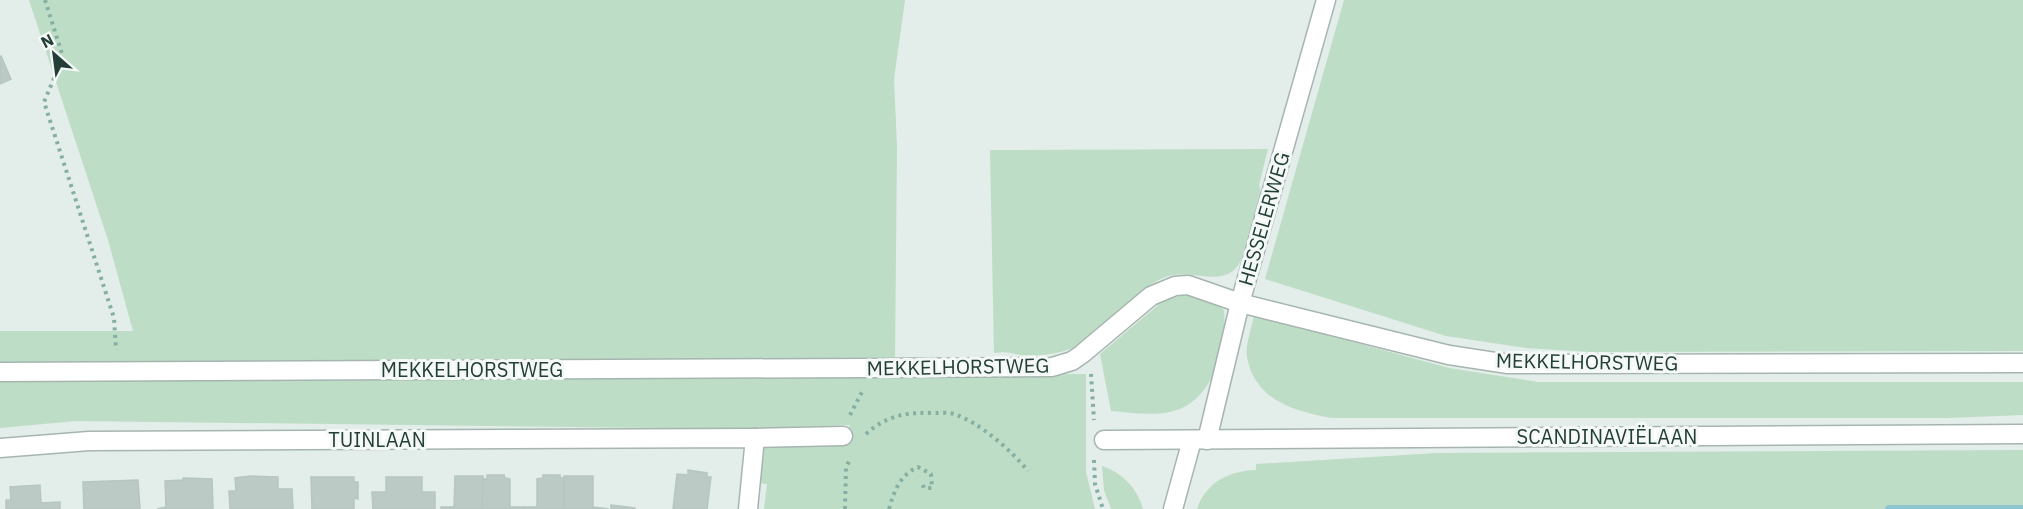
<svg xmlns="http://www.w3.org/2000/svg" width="2023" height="509" font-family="'IBM Plex Sans',sans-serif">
  <rect width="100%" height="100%" fill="#e3ede9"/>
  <g fill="#bdddc6">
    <path d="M29,0H905L894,79L897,147L895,357L387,365L0,364V331H133L108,240Z"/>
    <path d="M1344,0H2023V351L1590,352L1526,348L1446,336L1265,279Z"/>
    <path d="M1268,149L1259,185L1261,192L1241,260C1227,292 1189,266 1163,278C1126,294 1106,338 1067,350C1054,354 1034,357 1021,355C1009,353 1009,351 994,353L990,150Z"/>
    <path d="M1202,294L1224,310C1227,342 1217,388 1186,406C1165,418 1134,413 1111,411L1100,354L1163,301L1178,296Z"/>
    <path d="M1254,315L1449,368L1538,382H2023V415L1949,418H1332C1295,411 1255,401 1247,357C1245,345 1252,327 1254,315Z"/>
    <path d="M1086,374V472L1095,509H764L767,484L758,483L765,444L845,434L850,425L747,429L76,421L0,428V380Z"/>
    <path d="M2023,450V509H1197C1206,482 1229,471 1256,470V464L1437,453Z"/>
    <path d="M1102,466C1123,473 1137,488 1143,509H1111L1104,490Z"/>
  </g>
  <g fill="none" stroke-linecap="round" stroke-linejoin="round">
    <path stroke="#8dc5d0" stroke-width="8" d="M1889,509H2023"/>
  </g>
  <g fill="#bccac5" stroke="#b6c6c0" stroke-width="1.5">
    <path d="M1,56L11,79L0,84V57Z"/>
    <path d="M688,470L707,473V477H711L707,509H673L677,474L688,475Z"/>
    <path d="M487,475H504L505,478L510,479V507H524V509H482L483,479H487Z"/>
    <path d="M543,475H560V478H564V509H524V507H537V479L543,478Z"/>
    <path d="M250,476L278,477V489H292L293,509H230L229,491H236L235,478Z"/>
    <path d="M455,476H483L482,509H441V507H454Z"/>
    <path d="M564,476H593V507L609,509H564Z"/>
    <path d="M311,477H354V482H358V499L354,498V509H312Z"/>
    <path d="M386,477H422V492H435V509H373L372,492H386Z"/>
    <path d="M183,478L212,479L213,509H157L166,507L165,481L183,480Z"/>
    <path d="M138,480L140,509H84L83,482Z"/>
    <path d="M40,485L41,503L60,502V509H6V500H11L10,487Z"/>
    <path d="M611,505L635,508V509H611Z"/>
  </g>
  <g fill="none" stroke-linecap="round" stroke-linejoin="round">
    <defs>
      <g id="minor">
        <path d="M0,372L1052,367L1072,361L1082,354L1151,296L1175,286L1188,285L1240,303L1449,355L1508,364L2023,363"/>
        <path d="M755,438L843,436"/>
        <path d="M1104,440L2023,434"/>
        <path d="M1207,440L1240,303L1326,0"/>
        <path d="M0,448L89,441L755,438L748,509"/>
        <path d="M1173,509L1192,440"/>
      </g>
    </defs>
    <use href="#minor" stroke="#a6b5b0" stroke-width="21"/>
    <g stroke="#85afa2" stroke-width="4" stroke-dasharray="3 4.5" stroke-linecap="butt">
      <path d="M45,0L63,57L44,102L114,318L116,350"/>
      <path d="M1091,374L1094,420"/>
      <path d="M850,415L863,390"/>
      <path d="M866,434C887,415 907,412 935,413C941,413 948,412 954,414C979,422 1011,450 1028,471"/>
      <path d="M1094,460L1095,484L1103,509"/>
      <path d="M845,509L846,467L851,458"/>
      <path d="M889,509C894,491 900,475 918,467L931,474L932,488H924L922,483"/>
    </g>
    <use href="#minor" stroke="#fff" stroke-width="18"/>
  </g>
  <g text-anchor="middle" stroke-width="6" stroke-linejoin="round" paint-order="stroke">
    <g font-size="20" fill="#233e37" stroke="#f4f9f7">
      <text transform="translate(1264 219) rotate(-74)" y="7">HESSELERWEG</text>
      <text transform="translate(1587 362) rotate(1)" y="7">MEKKELHORSTWEG</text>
      <text transform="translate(958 367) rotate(-1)" y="7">MEKKELHORSTWEG</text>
      <text x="472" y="377">MEKKELHORSTWEG</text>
      <text x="1607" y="444">SCANDINAVIËLAAN</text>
      <text x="377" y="447">TUINLAAN</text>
    </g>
  </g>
  <g transform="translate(54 54) rotate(332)" stroke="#f4f9f7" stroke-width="4.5" paint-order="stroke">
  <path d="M0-4.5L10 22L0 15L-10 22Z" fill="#233e37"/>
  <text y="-9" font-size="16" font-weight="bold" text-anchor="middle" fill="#233e37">N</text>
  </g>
</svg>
